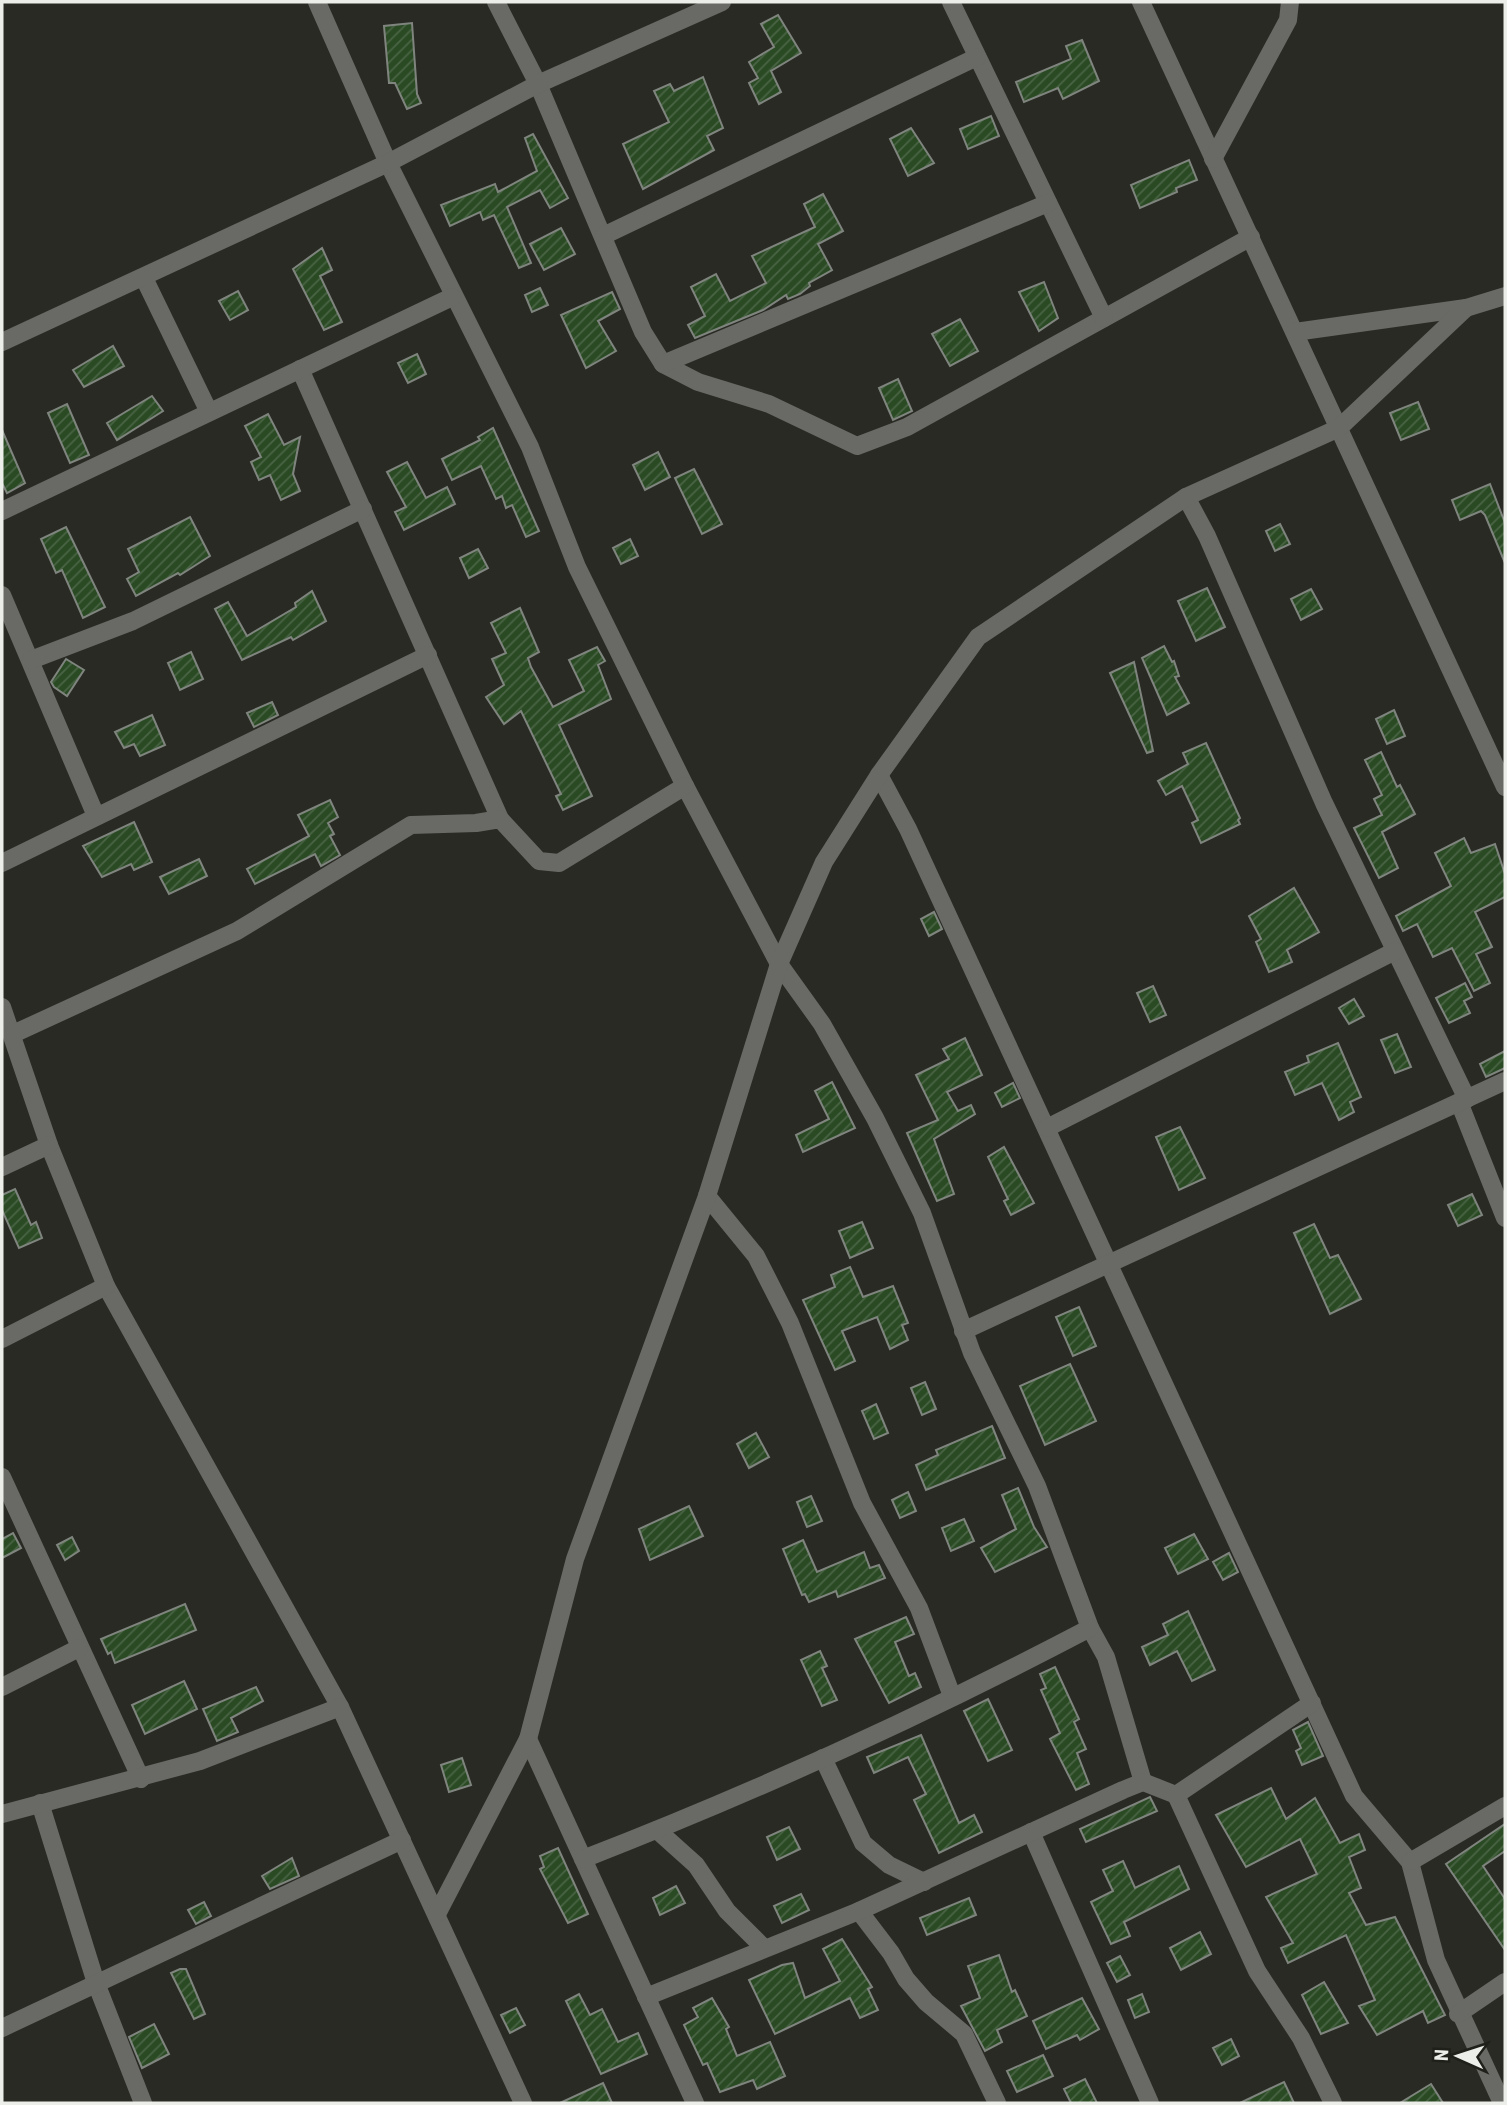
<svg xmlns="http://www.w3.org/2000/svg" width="1507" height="2105" font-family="'Roboto Condensed',sans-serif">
  <defs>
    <pattern id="building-hatch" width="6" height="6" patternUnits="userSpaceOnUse" patternTransform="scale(1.75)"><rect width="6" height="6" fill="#2a4a24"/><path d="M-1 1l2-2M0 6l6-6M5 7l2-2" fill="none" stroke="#496444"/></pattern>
  </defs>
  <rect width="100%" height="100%" fill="#282a23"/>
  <g fill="url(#building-hatch)" stroke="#7f857e" stroke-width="2">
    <path d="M778,15L801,53L771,71L781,92L759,104L749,83L758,78L749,62L774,47L761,24Z"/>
    <path d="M412,23L417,94L421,103L407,109L395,83H389L384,26Z"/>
    <path d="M1082,40L1099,81L1063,99L1058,88L1024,102L1016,82L1071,59L1066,46Z"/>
    <path d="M703,77L723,128L707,136L714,150L643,189L623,144L669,122L654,91L670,84L674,91Z"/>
    <path d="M991,116L999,136L968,149L960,129Z"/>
    <path d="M911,128L934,163L908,176L890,139Z"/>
    <path d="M533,134L568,198L550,208L540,190L507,207L531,263L519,268L494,215L483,220L480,212L450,226L441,205L495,184L498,192L537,171L525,138Z"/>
    <path d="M1189,160L1197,180L1176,188L1177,192L1140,208L1131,185Z"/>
    <path d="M823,194L843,231L818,244L832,270L809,283L810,286L800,294L788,299L786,295L763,310L695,338L688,325L705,316L691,287L716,274L730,301L766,283L752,256L815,227L804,204Z"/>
    <path d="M561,228L575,254L544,270L530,244Z"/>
    <path d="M322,248L332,270L320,276L342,322L324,330L293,269Z"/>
    <path d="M1044,282L1058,318L1039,331L1019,292Z"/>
    <path d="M540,288L548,305L532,312L525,295Z"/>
    <path d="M238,291L248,310L230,320L219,301Z"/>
    <path d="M612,292L620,309L598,321L616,351L586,368L561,315Z"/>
    <path d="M960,319L978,351L950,366L932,334Z"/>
    <path d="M113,346L124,366L84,387L73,370Z"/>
    <path d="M417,354L426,374L408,383L398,363Z"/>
    <path d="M898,379L912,411L893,420L879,388Z"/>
    <path d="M152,396L163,411L117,440L107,423Z"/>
    <path d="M1418,402L1429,429L1401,440L1390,413Z"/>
    <path d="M67,404L89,455L70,463L48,413Z"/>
    <path d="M268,414L284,445L300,437L293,474L300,491L281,500L270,475L259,480L251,462L261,457L245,426Z"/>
    <path d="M493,428L539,531L526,537L512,505L506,508L502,496L496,499L481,466L452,480L442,459L480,440L478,437Z"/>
    <path d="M2,430L25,483L7,493L2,483Z"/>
    <path d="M658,452L670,477L645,490L633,465Z"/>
    <path d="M407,462L426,498L447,487L455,504L404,530L395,512L406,507L387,472Z"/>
    <path d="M694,469L722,524L702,534L675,478Z"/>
    <path d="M1490,484L1505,523V563L1485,515L1481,511L1460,520L1452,500Z"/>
    <path d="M190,517L210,556L180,575L178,573L136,596L127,579L139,572L128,549Z"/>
    <path d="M1280,524L1290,544L1275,551L1266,531Z"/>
    <path d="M66,527L105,607L83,618L62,570L56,573L41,539Z"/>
    <path d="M630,539L638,556L621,564L613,548Z"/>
    <path d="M478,549L488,568L469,578L460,558Z"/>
    <path d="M1207,588L1225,627L1196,641L1178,601Z"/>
    <path d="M1311,589L1322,609L1301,620L1291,599Z"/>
    <path d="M312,591L326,621L293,640L291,637L242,660L215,609L228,602L247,636L296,607L295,603Z"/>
    <path d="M520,608L539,652L528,658L531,667L553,707L584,691L569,660L597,647L605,661L598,665L611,699L559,725L592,796L563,810L556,796L561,794L521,711L504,724L486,697L504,685L492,659L506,653L491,623Z"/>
    <path d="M1164,646L1172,662L1174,661L1179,676L1175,677L1189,703L1167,715L1142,658Z"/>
    <path d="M191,652L203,679L180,690L168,663Z"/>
    <path d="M66,659L84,670L67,696L54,687L51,682Z"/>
    <path d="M1134,662L1153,751L1147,753L1110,673Z"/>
    <path d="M272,702L278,715L254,727L247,713Z"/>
    <path d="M1394,710L1405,736L1387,744L1376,719Z"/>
    <path d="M152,715L165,745L140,756L134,744L124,748L115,732Z"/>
    <path d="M1206,743L1240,818L1238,820L1240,824L1201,843L1192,823L1198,820L1182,786L1166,795L1158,781L1188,764L1183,753Z"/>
    <path d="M1381,752L1397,787L1400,785L1415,814L1382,832L1398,868L1379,878L1354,828L1382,815L1374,799L1382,795L1365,760Z"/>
    <path d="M330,800L338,817L328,823L334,834L330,836L340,855L321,866L315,854L255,884L247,869L309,836L298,815Z"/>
    <path d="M134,822L152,862L134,870L131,864L102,877L83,846Z"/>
    <path d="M1464,838L1471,853L1495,844L1505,874V897L1475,912L1492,947L1476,954L1490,983L1474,991L1452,948L1433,957L1417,924L1403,931L1396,916L1451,886L1435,853Z"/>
    <path d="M199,859L207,876L169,894L160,877Z"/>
    <path d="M1294,888L1319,932L1287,950L1292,962L1269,972L1256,942L1261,939L1249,916Z"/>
    <path d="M934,912L942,929L929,936L921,919Z"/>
    <path d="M1465,983L1472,997L1464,1001L1470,1013L1449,1023L1436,998Z"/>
    <path d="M1153,986L1166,1015L1150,1022L1137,993Z"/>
    <path d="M1354,999L1364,1016L1349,1024L1339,1008Z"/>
    <path d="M1397,1034L1411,1067L1395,1073L1381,1040Z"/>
    <path d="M965,1038L982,1075L947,1092L958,1111L971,1105L975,1114L934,1139L954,1194L937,1201L907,1133L938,1120L916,1075L949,1059L943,1049Z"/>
    <path d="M1338,1043L1361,1097L1350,1102L1354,1112L1339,1120L1322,1083L1295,1095L1285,1072L1309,1062L1307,1056Z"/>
    <path d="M1505,1051V1068L1486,1077L1480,1064Z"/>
    <path d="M832,1082L855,1128L803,1152L796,1135L829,1119L815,1091Z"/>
    <path d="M1013,1083L1020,1098L1002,1107L995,1093Z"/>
    <path d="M1180,1127L1205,1178L1179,1190L1156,1137Z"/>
    <path d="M1004,1147L1034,1203L1011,1215L1004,1201L1008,1199L988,1157Z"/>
    <path d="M15,1189L31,1225L36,1222L42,1238L19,1248L2,1210V1195Z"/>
    <path d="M1472,1194L1482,1215L1458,1226L1448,1205Z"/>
    <path d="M862,1222L873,1248L850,1258L839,1231Z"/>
    <path d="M1314,1224L1330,1258L1338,1255L1361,1299L1330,1314L1294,1233Z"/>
    <path d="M850,1267L863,1297L893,1286L908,1323L902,1325L908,1340L890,1349L877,1317L842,1331L855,1361L835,1370L803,1300L835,1287L831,1275Z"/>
    <path d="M1079,1307L1096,1346L1073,1356L1056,1317Z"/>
    <path d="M1070,1364L1096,1421L1045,1445L1020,1386Z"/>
    <path d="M925,1382L936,1409L922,1415L911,1388Z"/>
    <path d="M876,1404L888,1433L874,1439L862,1411Z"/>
    <path d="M992,1426L1005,1458L926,1490L916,1465L938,1455L936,1450Z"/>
    <path d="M756,1433L769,1457L749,1468L737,1444Z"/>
    <path d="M1018,1488L1034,1527L1047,1547L995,1572L981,1548L1016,1529L1002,1495Z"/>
    <path d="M908,1492L916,1511L900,1518L892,1500Z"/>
    <path d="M811,1496L822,1521L807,1527L797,1502Z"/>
    <path d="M689,1506L703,1536L650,1560L639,1529Z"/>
    <path d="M964,1519L974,1541L951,1551L942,1528Z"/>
    <path d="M13,1533L21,1548L2,1558V1539Z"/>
    <path d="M1194,1534L1208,1559L1178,1574L1165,1548Z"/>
    <path d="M72,1537L79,1551L65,1560L57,1545Z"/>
    <path d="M803,1540L817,1572L864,1552L870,1568L879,1565L885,1578L838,1597L836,1591L809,1602L805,1594L802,1595L783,1549Z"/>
    <path d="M1229,1553L1238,1572L1223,1580L1213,1562Z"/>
    <path d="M185,1604L196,1630L115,1663L111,1652L108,1654L101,1639Z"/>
    <path d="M1188,1611L1215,1670L1192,1681L1177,1651L1150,1665L1142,1647L1168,1635L1163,1624Z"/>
    <path d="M906,1617L914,1634L895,1642L909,1676L915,1673L921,1687L889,1703L855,1639Z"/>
    <path d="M820,1651L827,1666L822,1668L837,1700L822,1706L801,1660Z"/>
    <path d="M1055,1667L1079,1719L1074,1722L1086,1749L1077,1753L1089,1784L1076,1790L1050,1739L1060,1733L1041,1690L1046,1688L1040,1674Z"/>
    <path d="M184,1681L197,1709L145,1734L132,1705Z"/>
    <path d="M256,1687L263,1701L231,1718L238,1732L217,1741L203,1709Z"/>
    <path d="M988,1699L1012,1750L988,1761L964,1711Z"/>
    <path d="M1308,1722L1323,1756L1302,1765L1296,1751L1301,1748L1293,1730Z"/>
    <path d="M921,1735L959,1823L974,1815L982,1832L939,1853L914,1800L926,1794L908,1757L874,1773L867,1757Z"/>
    <path d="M462,1758L471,1785L449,1792L441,1765Z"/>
    <path d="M1271,1788L1286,1819L1315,1798L1340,1843L1359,1834L1365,1850L1349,1857L1361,1888L1349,1893L1366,1925L1395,1917L1445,2015L1428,2023L1423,2011L1377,2035L1359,2006L1375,2000L1346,1935L1288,1963L1281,1948L1293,1943L1266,1897L1317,1874L1300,1839L1246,1867L1216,1815Z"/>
    <path d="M1150,1797L1157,1811L1086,1842L1080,1829Z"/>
    <path d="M1505,1824V1851L1483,1866L1505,1899V1950L1446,1864Z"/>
    <path d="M789,1827L800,1849L777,1860L767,1837Z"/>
    <path d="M558,1848L588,1914L568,1923L540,1869L544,1867L540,1856Z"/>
    <path d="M292,1858L299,1876L270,1889L262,1876Z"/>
    <path d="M1123,1861L1135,1888L1179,1866L1189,1889L1124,1922L1130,1936L1111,1944L1091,1902L1113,1891L1103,1870Z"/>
    <path d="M676,1886L685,1903L660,1915L653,1898Z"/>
    <path d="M801,1894L809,1910L782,1923L774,1906Z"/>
    <path d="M969,1898L976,1915L927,1935L920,1918Z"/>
    <path d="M204,1902L211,1916L196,1924L188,1910Z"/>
    <path d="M1200,1932L1211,1954L1181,1970L1170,1948Z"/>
    <path d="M842,1939L872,1987L868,1989L878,2010L860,2018L850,1998L775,2034L749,1980L782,1965L793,1963L805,1998L840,1981L823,1949Z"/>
    <path d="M999,1955L1012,1992L1015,1990L1027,2016L997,2030L1002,2042L985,2051L961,2006L980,1998L968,1966Z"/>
    <path d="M1120,1956L1130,1975L1117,1982L1107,1963Z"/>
    <path d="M180,1969H186L205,2014L194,2019L171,1973Z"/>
    <path d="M1324,1982L1348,2023L1321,2034L1302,1995Z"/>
    <path d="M579,1994L590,2015L602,2009L618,2042L638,2033L647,2054L601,2074L566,2001Z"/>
    <path d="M1142,1994L1149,2012L1135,2018L1128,2000Z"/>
    <path d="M712,1998L729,2027L726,2029L737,2056L770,2042L785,2076L757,2089L753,2080L720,2092L707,2063L703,2065L684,2025L698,2017L693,2008Z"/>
    <path d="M1082,1998L1099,2029L1080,2040L1077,2035L1046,2049L1033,2021Z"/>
    <path d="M516,2008L525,2025L510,2033L501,2015Z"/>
    <path d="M154,2024L169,2054L142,2068L129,2037Z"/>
    <path d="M1231,2039L1239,2056L1222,2065L1213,2048Z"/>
    <path d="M1043,2055L1053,2076L1017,2092L1007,2071Z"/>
    <path d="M1085,2079L1097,2103H1071L1064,2089Z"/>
    <path d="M1284,2082L1294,2103H1240Z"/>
    <path d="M603,2083L612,2103H560Z"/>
    <path d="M1431,2084L1443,2103H1400Z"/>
  </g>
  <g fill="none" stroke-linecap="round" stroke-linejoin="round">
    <g stroke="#696965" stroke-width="18">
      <path d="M317,2L388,163L530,447L577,567L685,786L779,964L822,1024L875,1118L922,1213L972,1353L1037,1486L1090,1628L1106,1657L1143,1782"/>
      <path d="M496,2L538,84L643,332L663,364L698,382L769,404L857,446L907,427L1251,237"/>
      <path d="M951,2L1104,318"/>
      <path d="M1141,2L1505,787"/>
      <path d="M1213,159L1288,20L1290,2"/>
      <path d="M603,236L977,57"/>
      <path d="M144,278L209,412"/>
      <path d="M1295,332L1466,308"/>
      <path d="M2,342L388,163L538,84L722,2"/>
      <path d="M663,364L1048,203"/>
      <path d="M300,369L500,819"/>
      <path d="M1186,497L1207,536L1324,803L1467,1099"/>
      <path d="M2,511L452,297"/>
      <path d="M2,595L96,816"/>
      <path d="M31,660L133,621L363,509"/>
      <path d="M879,775L908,829L1354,1796L1410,1862L1436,1960L1502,2103"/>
      <path d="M2,863L428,655"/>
      <path d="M2,1007L49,1145L106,1286L340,1707L523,2103"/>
      <path d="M13,1034L237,931L411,825L476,823L500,819L539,861L559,863L685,786"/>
      <path d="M1459,1102L1505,1218"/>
      <path d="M1047,1128L1395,951"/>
      <path d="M2,1167L49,1145"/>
      <path d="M707,1196L756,1256L790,1323L862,1503L919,1608L952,1696"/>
      <path d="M963,1331L1505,1081"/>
      <path d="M2,1339L106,1286"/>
      <path d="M2,1477L141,1779"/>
      <path d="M2,1687L79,1648"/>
      <path d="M528,1739L695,2103"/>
      <path d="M823,1758L863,1843L889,1865L924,1882"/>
      <path d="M1176,1795L1257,1971L1301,2038L1333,2103"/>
      <path d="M40,1803L96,1983L143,2103"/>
      <path d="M2,1814L200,1761L340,1707"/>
      <path d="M657,1830L696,1865L727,1911L763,1947"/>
      <path d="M1031,1832L1150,2103"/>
      <path d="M583,1859C756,1792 926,1714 1090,1628"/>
      <path d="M1410,1862L1505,1806"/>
      <path d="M859,1911L891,1953L906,1979L926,2002L964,2034L997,2103"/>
      <path d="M437,1914L528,1739L575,1559L707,1196L779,964L824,862L879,775L978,637L1186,497L1339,428L1466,308L1505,296"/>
      <path d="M646,1997L859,1911L1123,1790L1143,1782L1176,1795L1312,1703"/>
      <path d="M1458,2014L1505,1982"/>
      <path d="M2,2028L402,1840"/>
    </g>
  </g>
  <rect width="1507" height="2105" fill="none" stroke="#eceee9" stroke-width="7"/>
  <g transform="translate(1458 2056) rotate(273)" stroke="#1f201a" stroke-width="5" paint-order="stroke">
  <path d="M0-5L12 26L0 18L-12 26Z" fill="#eceee9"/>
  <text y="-10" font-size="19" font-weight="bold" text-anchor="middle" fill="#eceee9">N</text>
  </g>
</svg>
